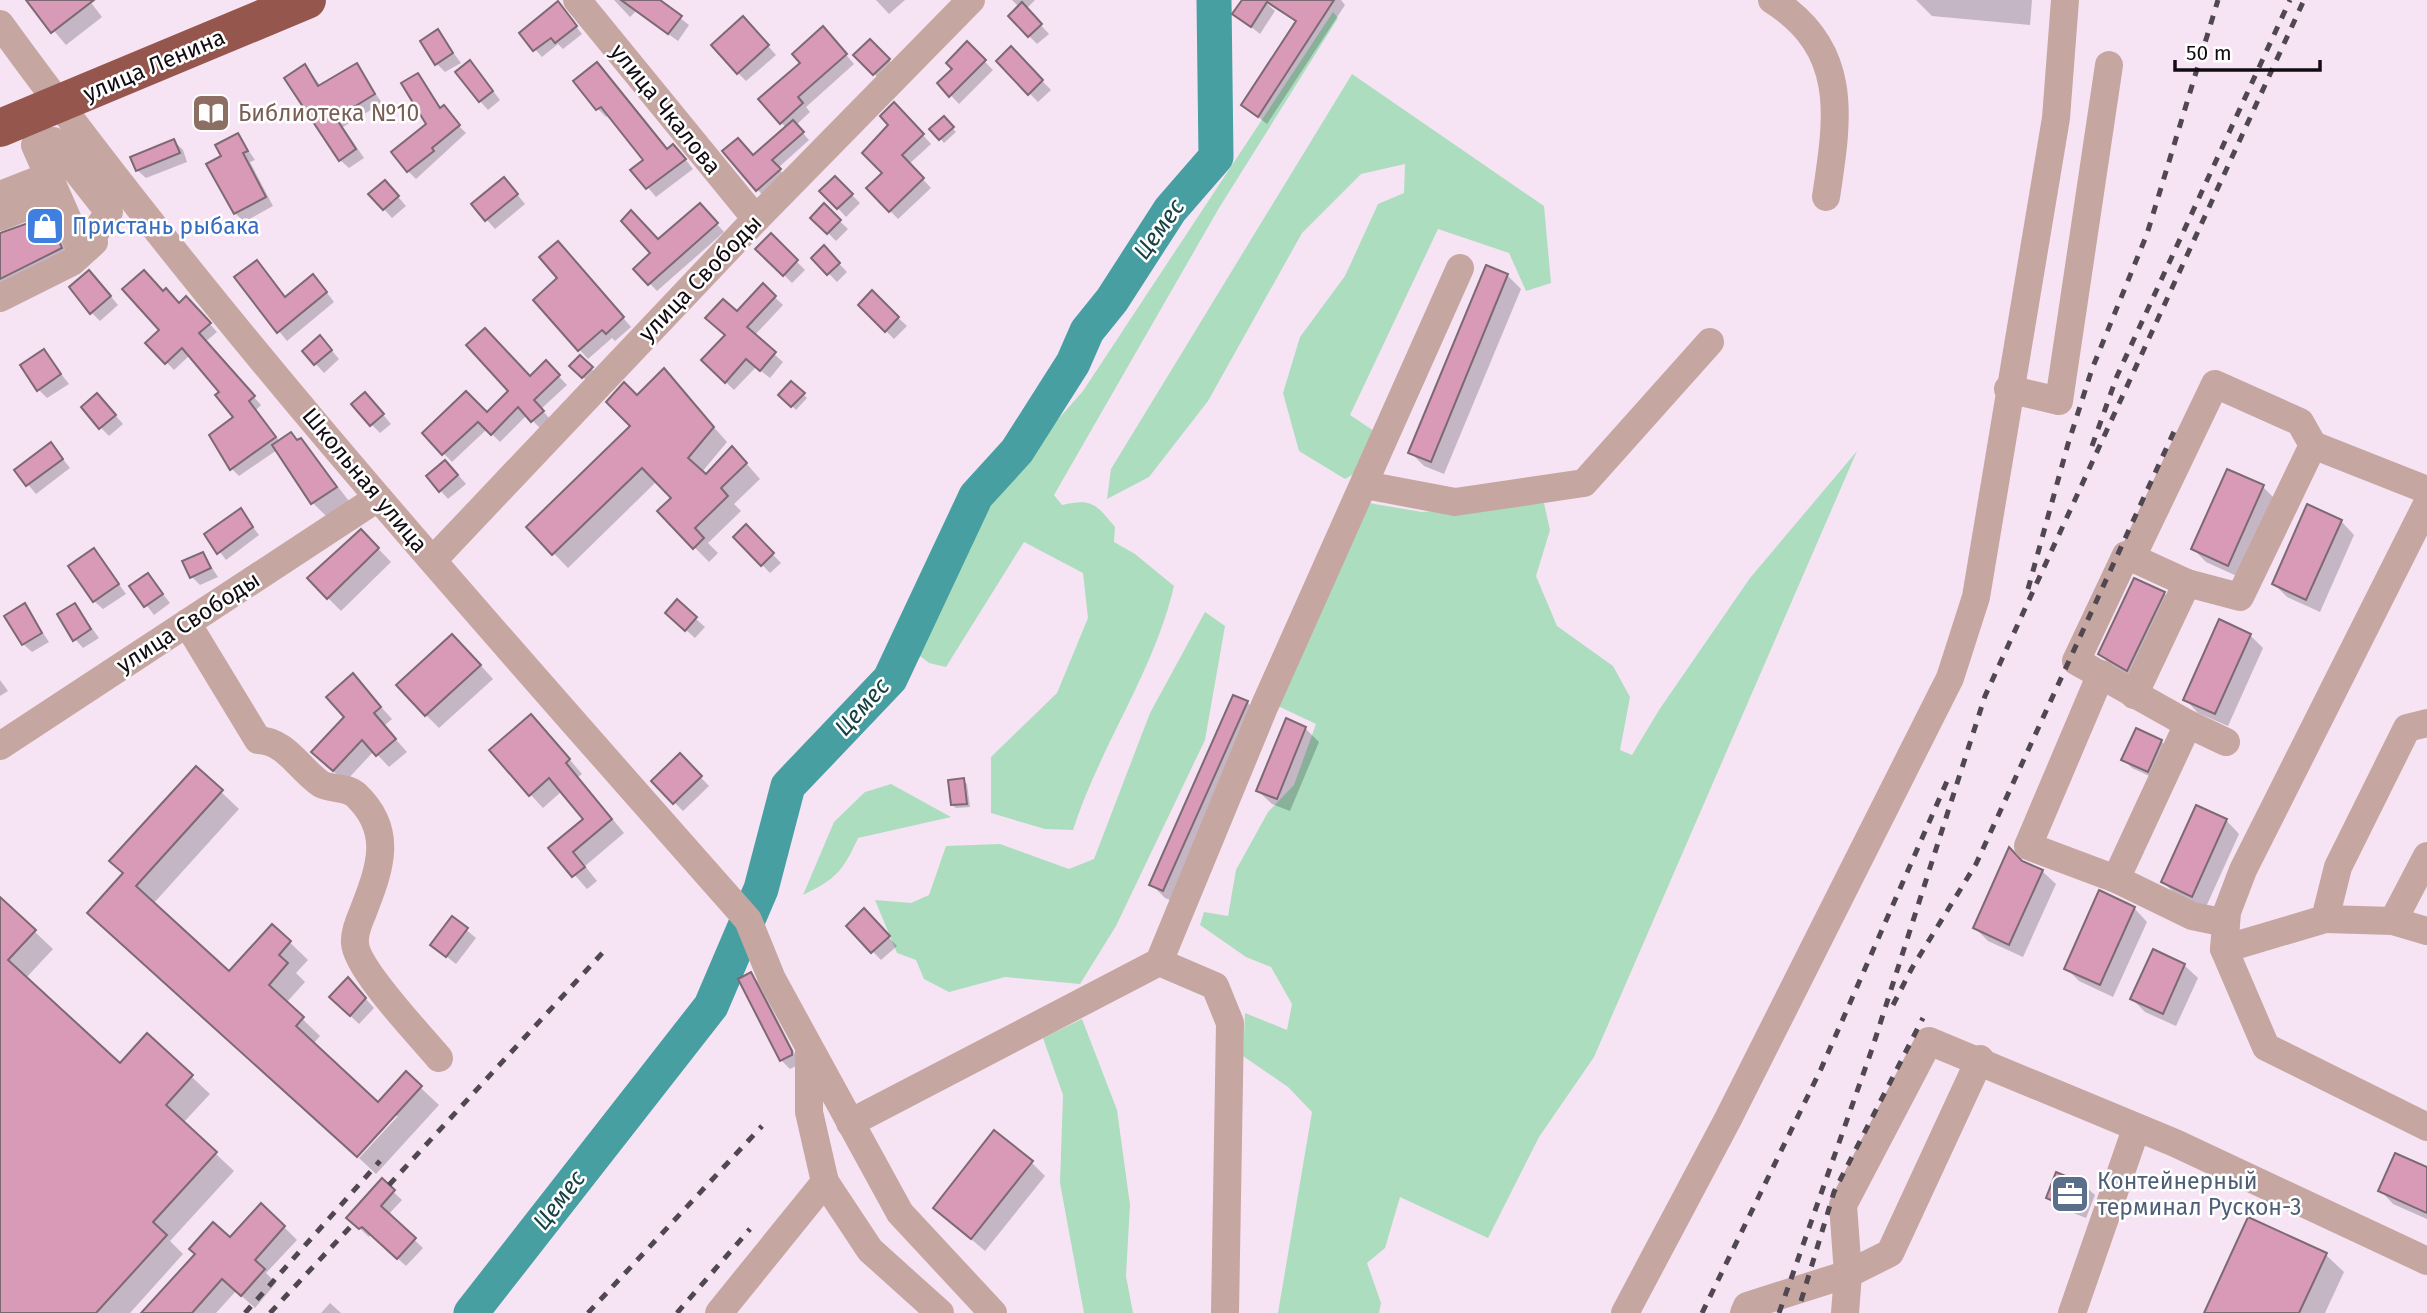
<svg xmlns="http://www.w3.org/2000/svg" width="2427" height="1313" font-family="'Fira Sans',sans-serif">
  <rect width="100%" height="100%" fill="#f6e4f5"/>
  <g fill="#acddbf">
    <path d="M1333,12L1338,18L1219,208L1054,495L1062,505C1092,498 1096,504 1115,527L1114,542L1135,554L1174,586C1154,672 1100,746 1073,830L1045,829L991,813V757L1057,693L1088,618L1083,573L1024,542L946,667L929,663L911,649L986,501L1083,391Z"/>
    <path d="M1352,74L1544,206L1551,283L1526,291L1509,253L1438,229L1350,415L1377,433L1359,471L1345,479L1299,451L1283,393L1300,337L1345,276L1378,204L1404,193L1405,164L1361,174L1302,233L1208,401L1149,477L1107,499L1111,469Z"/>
    <path d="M1857,451L1594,1057L1539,1137L1488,1238L1400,1197L1385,1248L1367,1263L1381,1303L1379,1313H1278L1312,1112L1288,1087L1243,1056L1245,1013L1287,1030L1292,1004L1271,967L1246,957L1200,925L1204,912L1228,916L1236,870L1268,812L1294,785L1316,724L1278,706L1369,503L1422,512L1544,503L1550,530L1536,576L1557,626L1613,666L1630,697L1620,750L1632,755L1659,710L1750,578Z"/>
    <path d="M1205,612L1225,626L1205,740L1116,926L1080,984L1005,977L949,992L924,979L916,960L897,953L875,900L911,903L929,895L946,846L1000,844L1069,869L1094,859L1150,713Z"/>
    <path d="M891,784L951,817L858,838C843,871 836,879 803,895L834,822L865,792Z"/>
    <path d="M1082,1019L1117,1110L1130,1205L1126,1276L1133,1313H1084L1060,1183L1063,1095L1043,1038Z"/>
  </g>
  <g fill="#0003">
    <path d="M40,0H89L102,17L66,45L33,6Z"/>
    <path d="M614,0H657L689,25L678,41L636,11L630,17Z"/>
    <path d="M876,0H905L889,14Z"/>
    <path d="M1012,0H1035L1026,9L1049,34L1037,44L1029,36L1019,7Z"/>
    <path d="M1244,0H1263L1275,11L1260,34L1235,14Z"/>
    <path d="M1284,0H1341L1345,5L1267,124L1243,105L1297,22L1279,8Z"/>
    <path d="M1916,0H2032L2030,25L1932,16Z"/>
    <path d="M558,4L582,34L563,49L558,44L542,57L521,33Z"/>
    <path d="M751,27L776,55L746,81L738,73Z"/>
    <path d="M438,32L461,63L445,72L437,64Z"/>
    <path d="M831,37L854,64L806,107L810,112L796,125L809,140L778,168L786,177L764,197L725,151L754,157L786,128L781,122Z"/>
    <path d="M870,41L897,68L882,82L856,55Z"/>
    <path d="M967,44L993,70L959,104L939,83L954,69Z"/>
    <path d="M1011,49L1051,90L1038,102L998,61Z"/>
    <path d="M356,65L382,103L343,127L364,158L349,168L340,160L305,66L321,86Z"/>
    <path d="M478,71L500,100L488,110L480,101Z"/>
    <path d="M605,73L668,150L682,155L693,169L656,197L633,170L645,160L609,115L606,117L598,109Z"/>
    <path d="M418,75L442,109L466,133L416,179L408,171L429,124Z"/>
    <path d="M903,113L931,144L909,164L931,188L898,219L868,188L885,173Z"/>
    <path d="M944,118L956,132L944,143L932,129Z"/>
    <path d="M238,135L255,160L250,162L273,206L244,222L235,213L223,156Z"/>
    <path d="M174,141L183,150L187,162L146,178L137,170Z"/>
    <path d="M835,178L860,203L846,217L822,191Z"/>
    <path d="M512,188L525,204L495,229L473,204Z"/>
    <path d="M393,191L406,206L392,218L384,209Z"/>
    <path d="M824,206L848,229L836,241L813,218Z"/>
    <path d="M707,213L724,232L657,291L636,269L653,253L659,241Z"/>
    <path d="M48,218L63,233L76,264L0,300V235Z"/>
    <path d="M771,236L805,270L792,283L758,249Z"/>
    <path d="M824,248L847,272L837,282L814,258Z"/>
    <path d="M566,251L631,327L615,341L612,338L588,359L535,300L559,278Z"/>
    <path d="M257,262L286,298L321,285L334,302L287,341L236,278Z"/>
    <path d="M1487,267L1508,276L1521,289L1444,474L1424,466L1410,452Z"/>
    <path d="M98,281L118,305L100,321L91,312Z"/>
    <path d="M763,286L783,305L754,336L783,362L770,378L756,367L734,390L703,360L727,335L737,314Z"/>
    <path d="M163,293L179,304L194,306L217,332L205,342L261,405L256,410L280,442L301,440L349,501L326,516L313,503L277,450L239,476L231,468L236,417L221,392L190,355L174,370L148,343L161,330Z"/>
    <path d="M872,293L907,326L894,339L860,305Z"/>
    <path d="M328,346L339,359L324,373L304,351Z"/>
    <path d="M43,351L69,384L47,398L39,390Z"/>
    <path d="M580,358L595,372L587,381L572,366Z"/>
    <path d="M546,363L567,385L541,409L551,420L541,429L527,415L500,442L487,429L452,462L424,433L487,414Z"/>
    <path d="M664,371L727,442L702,472L706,476L746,463L760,479L734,504L741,511L708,543L718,553L709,562L659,511L673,498L657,481L568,568L528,527L632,427L637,397Z"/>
    <path d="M791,383L807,398L796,410L781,395Z"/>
    <path d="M105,403L123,424L109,436L101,428Z"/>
    <path d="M373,403L391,424L380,433L372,425Z"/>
    <path d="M51,444L70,468L36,494L16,470Z"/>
    <path d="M454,470L466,484L448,499L440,490Z"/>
    <path d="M2263,487L2276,500L2241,578L2206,562L2193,549Z"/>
    <path d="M240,510L259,535L226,560L207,535Z"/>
    <path d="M2341,521L2354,535L2320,612L2287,597L2274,584Z"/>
    <path d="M746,527L781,563L770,573L735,537Z"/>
    <path d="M361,531L391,562L341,611L309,579Z"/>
    <path d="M94,550L126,594L103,609L94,601Z"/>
    <path d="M203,554L218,577L200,585L192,577Z"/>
    <path d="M148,575L170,603L154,615L132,586Z"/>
    <path d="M2164,593L2177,606L2141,683L2113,667L2100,654Z"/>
    <path d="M677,602L705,627L695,638L676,621Z"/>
    <path d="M75,605L99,638L83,648L75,639Z"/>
    <path d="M25,606L49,642L32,652L23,644Z"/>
    <path d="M2250,635L2263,648L2228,726L2198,713L2185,699Z"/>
    <path d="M466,649L493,679L439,728L426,715Z"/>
    <path d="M353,676L392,719L384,726L407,752L389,767L374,751L345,782L325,764L346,717Z"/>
    <path d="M0,680L8,691L0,696Z"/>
    <path d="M1247,702L1260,716L1177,903L1165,898L1151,884Z"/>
    <path d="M1305,728L1319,742L1290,811L1272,804L1258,791Z"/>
    <path d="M544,729L582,774L578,777L624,833L585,866L597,881L587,889L551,848L585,820L562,791L543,808L530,794Z"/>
    <path d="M2161,741L2170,750L2156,779L2132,768L2123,759Z"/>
    <path d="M680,756L709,786L683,811L653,781Z"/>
    <path d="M196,768L239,809L153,904L229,974L273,926L308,960L296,973L305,982L286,1003L320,1036L313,1044L378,1104L406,1074L439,1105L376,1174L359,1158L398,1116H393L356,1156L125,874Z"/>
    <path d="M963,780L967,784L970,807L956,808L952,805Z"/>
    <path d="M2226,820L2239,834L2205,909L2176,895L2163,882Z"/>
    <path d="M2024,864L2042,871L2056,884L2023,957L1988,941L1975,928Z"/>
    <path d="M0,899L53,949L25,979L120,1065L147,1035L210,1094L183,1123L234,1171L170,1241L183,1254L130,1313H0Z"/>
    <path d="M2134,908L2147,922L2113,997L2079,981L2066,968Z"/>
    <path d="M864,911L897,946L881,960L848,926Z"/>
    <path d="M452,918L476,938L456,964L432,945Z"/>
    <path d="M2184,965L2198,978L2176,1026L2145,1012L2132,999Z"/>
    <path d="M751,974L759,983L800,1064L790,1069L781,1060Z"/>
    <path d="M356,988L374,1008L359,1024L340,1006Z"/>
    <path d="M1032,1163L1045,1176L985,1251L935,1208Z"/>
    <path d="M2427,1169V1219L2393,1204L2380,1190Z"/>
    <path d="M2057,1175L2086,1187L2095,1195L2086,1218L2056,1206L2048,1198Z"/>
    <path d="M382,1181L402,1200L388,1215L423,1248L406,1266L371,1234L369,1237L357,1226Z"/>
    <path d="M284,1227L297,1240L266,1273L276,1283L255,1308L236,1291L216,1313H143L230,1240Z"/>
    <path d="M2326,1255L2344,1272L2325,1313H2205Z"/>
    <path d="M330,1303L341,1313H321Z"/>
  </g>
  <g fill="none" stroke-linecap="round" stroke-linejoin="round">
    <path stroke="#479fa2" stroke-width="35" d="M471,1313L711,1006L761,889L788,786L890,679L976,496L1017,451L1073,363L1087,331L1112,300L1170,210L1216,157L1214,0"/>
  </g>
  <g fill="#d99ab7" stroke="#7d6972" stroke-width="2">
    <path d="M26,0H94L51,33Z"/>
    <path d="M621,0H660L682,16L668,34Z"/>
    <path d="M1242,0H1334L1258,117L1241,105L1296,21L1267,2L1251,27L1232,14Z"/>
    <path d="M558,1L577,26L555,43L551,38L533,51L519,33Z"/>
    <path d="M1022,2L1042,24L1028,37L1008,16Z"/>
    <path d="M743,16L769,45L737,74L711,45Z"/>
    <path d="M823,26L847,54L798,97L803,103L780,124L758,99L800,63L792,54Z"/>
    <path d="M438,29L453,53L435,65L420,41Z"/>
    <path d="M870,39L890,59L873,75L853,55Z"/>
    <path d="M967,41L986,60L949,97L937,83L952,69L946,63Z"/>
    <path d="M1011,46L1043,80L1028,95L996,61Z"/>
    <path d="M470,60L493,91L479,102L455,72Z"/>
    <path d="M597,62L667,149L673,144L686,159L646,189L630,170L643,160L601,107L596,110L573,81Z"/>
    <path d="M357,63L375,94L336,118L356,149L339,161L284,78L305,64L318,86Z"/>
    <path d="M418,73L440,108L444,105L460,125L432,148L434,151L407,172L391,152L426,124L401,83Z"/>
    <path d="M894,102L924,134L902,155L924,178L889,212L866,188L882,173L862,153L888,125L880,116Z"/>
    <path d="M944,116L954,127L939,140L929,129Z"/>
    <path d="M793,120L804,132L772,160L781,169L756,191L722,151L738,138L753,155Z"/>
    <path d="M238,133L248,151L243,153L266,197L234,214L206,164L221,156L215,145Z"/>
    <path d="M174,139L180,153L136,171L130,157Z"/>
    <path d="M835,176L853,194L837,209L819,191Z"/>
    <path d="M504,177L518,194L485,221L471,204Z"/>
    <path d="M385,180L399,196L383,210L368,194Z"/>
    <path d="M700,203L718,223L648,285L633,269L650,253L621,221L631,210L658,239Z"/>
    <path d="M824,203L841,220L827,234L810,218Z"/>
    <path d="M48,216L62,248L0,279V233Z"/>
    <path d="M771,233L798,260L783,276L755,249Z"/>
    <path d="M558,241L624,317L606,334L602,330L578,351L533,300L557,278L539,257Z"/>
    <path d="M824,245L840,263L827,275L811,258Z"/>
    <path d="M257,260L285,297L313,274L327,292L277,333L234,277Z"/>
    <path d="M1486,265L1508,274L1431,462L1408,453Z"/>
    <path d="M89,270L111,296L90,314L69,287Z"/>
    <path d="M144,270L163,291L166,288L179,303L186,296L211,323L199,333L255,396L249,401L276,437L230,470L209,435L233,417L215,395L219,392L182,348L165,364L145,343L159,330L122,289Z"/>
    <path d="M763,283L776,296L747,327L776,352L760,371L746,359L725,383L701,360L725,335L705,318L723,299L737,311Z"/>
    <path d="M872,290L899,317L885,332L858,305Z"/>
    <path d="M485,328L530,376L546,360L560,375L534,400L544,411L531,422L518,407L491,435L478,422L442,455L422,433L466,391L487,412L508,391L466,345Z"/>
    <path d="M320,335L332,350L314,365L302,351Z"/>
    <path d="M44,349L61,374L37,391L20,365Z"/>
    <path d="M580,355L593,367L582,378L569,366Z"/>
    <path d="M664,368L714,427L688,458L706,474L732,446L747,463L721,488L728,496L695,528L704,538L693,549L657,511L671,498L642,468L552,555L526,527L630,426L606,402L624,382L637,395Z"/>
    <path d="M791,381L805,393L791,407L778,395Z"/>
    <path d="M365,392L384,414L370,426L351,404Z"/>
    <path d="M97,393L116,415L99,429L81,407Z"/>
    <path d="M291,432L297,440L301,438L337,487L311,504L272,445Z"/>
    <path d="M51,442L63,459L26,486L14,470Z"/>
    <path d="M445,460L458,475L439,492L426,476Z"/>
    <path d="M2227,469L2264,485L2228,566L2191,549Z"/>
    <path d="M2307,504L2342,520L2306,600L2272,584Z"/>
    <path d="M241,508L253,527L217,554L204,534Z"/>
    <path d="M746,524L774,553L761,566L733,537Z"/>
    <path d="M361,529L379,548L327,599L307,578Z"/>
    <path d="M94,548L119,584L93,602L68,566Z"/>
    <path d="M203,552L211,568L190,578L182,561Z"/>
    <path d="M148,573L163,594L144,607L129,586Z"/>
    <path d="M2134,578L2165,592L2127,671L2098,654Z"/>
    <path d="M677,599L697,617L685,631L665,613Z"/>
    <path d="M25,603L42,633L22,645L4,616Z"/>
    <path d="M75,603L91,629L73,641L57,614Z"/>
    <path d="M2219,619L2251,634L2215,714L2183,700Z"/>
    <path d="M452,634L481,665L425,716L396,685Z"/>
    <path d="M353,673L381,707L374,713L396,739L376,756L362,740L333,771L311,752L344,717L326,697Z"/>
    <path d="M1233,695L1248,701L1163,891L1149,885Z"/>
    <path d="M531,714L570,759L566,763L612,819L573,852L585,867L572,877L548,848L583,819L549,778L529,796L489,750Z"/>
    <path d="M1286,718L1306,727L1277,799L1256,791Z"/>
    <path d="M2136,728L2162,740L2148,772L2121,760Z"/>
    <path d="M680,753L702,776L673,804L651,781Z"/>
    <path d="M196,766L223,790L136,886L229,971L272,924L291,941L279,955L288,963L269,985L304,1017L296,1026L378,1102L406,1071L422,1086L357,1157L87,913L123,873L109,861Z"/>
    <path d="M964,778L967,804L951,805L948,780Z"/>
    <path d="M2196,805L2227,819L2192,897L2161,882Z"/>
    <path d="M2009,847L2022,861L2043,870L2009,945L1973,928Z"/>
    <path d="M2099,890L2135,907L2100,985L2064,969Z"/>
    <path d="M0,897L36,930L8,960L120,1063L147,1033L193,1075L166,1105L217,1152L153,1222L167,1235L96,1313H0Z"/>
    <path d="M864,908L890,936L871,953L846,926Z"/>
    <path d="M452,916L468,928L446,957L430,945Z"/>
    <path d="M2153,949L2185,964L2163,1014L2130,999Z"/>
    <path d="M751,972L792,1051V1055L780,1061L738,979Z"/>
    <path d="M348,977L366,998L350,1016L329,997Z"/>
    <path d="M994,1130L1033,1161L971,1239L933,1208Z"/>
    <path d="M2395,1153L2427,1167V1213L2378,1191Z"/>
    <path d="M2056,1172L2087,1185L2077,1211L2046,1198Z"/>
    <path d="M382,1178L395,1190L381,1206L416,1238L397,1259L362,1227L359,1229L346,1218Z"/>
    <path d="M261,1203L285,1226L255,1260L265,1269L241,1296L222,1279L192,1313H141L195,1254L189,1249L213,1222L230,1237Z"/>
    <path d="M2248,1217L2327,1253L2299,1313H2204Z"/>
  </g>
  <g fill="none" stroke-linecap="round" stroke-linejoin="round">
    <g stroke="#c6a6a1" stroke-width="28">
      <path d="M577,0L756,219"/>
      <path d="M1772,0C1850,49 1838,118 1826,197"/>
      <path d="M0,24C229,339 491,628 748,920L772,979L900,1213L993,1313"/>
      <path d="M53,141L109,212L82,252L35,145Z"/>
      <path d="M0,195L46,177L53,196L0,217"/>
      <path d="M0,298L72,262L94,242"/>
      <path d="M2008,389L2059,401L2109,65"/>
      <path d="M1365,485L1455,502L1584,483L1710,342"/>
      <path d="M2427,504L2243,870L2227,912L2224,949L2266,1047L2427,1127"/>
      <path d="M2132,557L2215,384L2300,422L2313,445L2427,490"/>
      <path d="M433,560L756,219L971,0"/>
      <path d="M187,623L258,740C286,741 299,769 321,784C332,790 346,786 356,795C395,832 379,870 363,912C359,921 354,933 355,943C356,969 420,1035 439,1058"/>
      <path d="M2101,674L2028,846L2116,879L2192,916L2226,923"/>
      <path d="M2134,695L2187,583"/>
      <path d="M2226,742L2188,724L2076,661L2126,555L2187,583L2240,597L2313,445"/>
      <path d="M0,746L376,499"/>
      <path d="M2116,879L2188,724"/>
      <path d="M2325,919L2393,921L2427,931"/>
      <path d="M2393,921L2427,856"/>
      <path d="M2224,949L2325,919L2338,867L2407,728L2427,723"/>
      <path d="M1159,962L1265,705L1460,268"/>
      <path d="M809,1050V1112L825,1182L870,1250L940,1313"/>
      <path d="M850,1123L1159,962L1215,986L1230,1023L1225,1313"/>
      <path d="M719,1313L825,1182"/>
      <path d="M1625,1313L1728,1119L1950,678L1976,597L2056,118L2065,0"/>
      <path d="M1744,1313L1747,1306L1848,1274L1890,1253L1980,1059"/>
      <path d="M1845,1313L1848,1274L1843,1205L1929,1041L2175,1143L2427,1261"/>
      <path d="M2072,1313L2136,1129"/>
    </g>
    <path stroke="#95574d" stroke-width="38" d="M0,128L307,0"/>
    <g stroke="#504750" stroke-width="5" stroke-dasharray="9 9" stroke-linecap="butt">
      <path d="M2092,446L2117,376L2290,0"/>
      <path d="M2028,589L2068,444L2092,369L2147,234L2218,0"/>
      <path d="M1893,1005L1912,968L1976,864L2177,425"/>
      <path d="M389,1185L606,949"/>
      <path d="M1801,1301L1834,1192L1923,1018"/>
      <path d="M245,1313L380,1161"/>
      <path d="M270,1313L353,1224"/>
      <path d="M588,1313L762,1126"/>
      <path d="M677,1313L750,1229"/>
      <path d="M1702,1313L1821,1069L1948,779"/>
      <path d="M1779,1313L1872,1049L1985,696L2304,0"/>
    </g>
  </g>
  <defs>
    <symbol id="library-square" viewBox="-11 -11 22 22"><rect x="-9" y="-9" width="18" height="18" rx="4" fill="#8d6e63" stroke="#fff"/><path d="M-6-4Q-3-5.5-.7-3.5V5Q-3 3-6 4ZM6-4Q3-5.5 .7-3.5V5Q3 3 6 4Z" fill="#fff"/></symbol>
    <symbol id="shop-square" viewBox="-11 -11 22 22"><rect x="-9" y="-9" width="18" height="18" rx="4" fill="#3f7fe0" stroke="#fff"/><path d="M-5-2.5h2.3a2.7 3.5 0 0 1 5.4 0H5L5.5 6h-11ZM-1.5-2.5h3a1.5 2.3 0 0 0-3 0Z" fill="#fff"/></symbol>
    <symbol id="office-square" viewBox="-11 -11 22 22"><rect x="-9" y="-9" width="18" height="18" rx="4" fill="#5c6f8a" stroke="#fff"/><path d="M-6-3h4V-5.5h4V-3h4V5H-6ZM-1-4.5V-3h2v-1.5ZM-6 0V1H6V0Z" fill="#fff"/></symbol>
  </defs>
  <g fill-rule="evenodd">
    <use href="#library-square" x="189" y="91" width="44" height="44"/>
    <use href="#shop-square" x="23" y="204" width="44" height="44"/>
    <use href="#office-square" x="2048" y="1172" width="44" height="44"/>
  </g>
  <g text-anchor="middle" stroke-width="5" stroke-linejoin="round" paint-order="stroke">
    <g font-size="23" fill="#120c12" stroke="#fff">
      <text transform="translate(154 65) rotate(-23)" y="8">улица Ленина</text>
      <text transform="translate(666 109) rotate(51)" y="8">улица Чкалова</text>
      <text transform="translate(700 278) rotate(-46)" y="8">улица Свободы</text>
      <text transform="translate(365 480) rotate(50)" y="8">Школьная улица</text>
      <text transform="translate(188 622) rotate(-33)" y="8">улица Свободы</text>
    </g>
    <g font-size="23" fill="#785e54" stroke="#fff" text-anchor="start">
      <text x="238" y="121">Библиотека №10</text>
    </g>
    <g font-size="23" fill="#366cbe" stroke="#fff" text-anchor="start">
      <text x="72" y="234">Пристань рыбака</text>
    </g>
    <g font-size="23" fill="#4e5e75" stroke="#fff" text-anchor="start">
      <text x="2097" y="1189">Контейнерный<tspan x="2097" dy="26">терминал Рускон-3</tspan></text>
    </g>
    <g font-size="24" font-style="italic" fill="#174042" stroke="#fff">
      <text transform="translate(1159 229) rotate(-54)" y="8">Цемес</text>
      <text transform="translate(862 707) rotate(-48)" y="8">Цемес</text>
      <text transform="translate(559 1200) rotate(-52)" y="8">Цемес</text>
    </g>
  </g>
  <path d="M2175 60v10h145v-10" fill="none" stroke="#120c12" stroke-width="3.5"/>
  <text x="2186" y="60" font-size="21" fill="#120c12" stroke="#ffffff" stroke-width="5" paint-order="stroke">50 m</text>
</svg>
